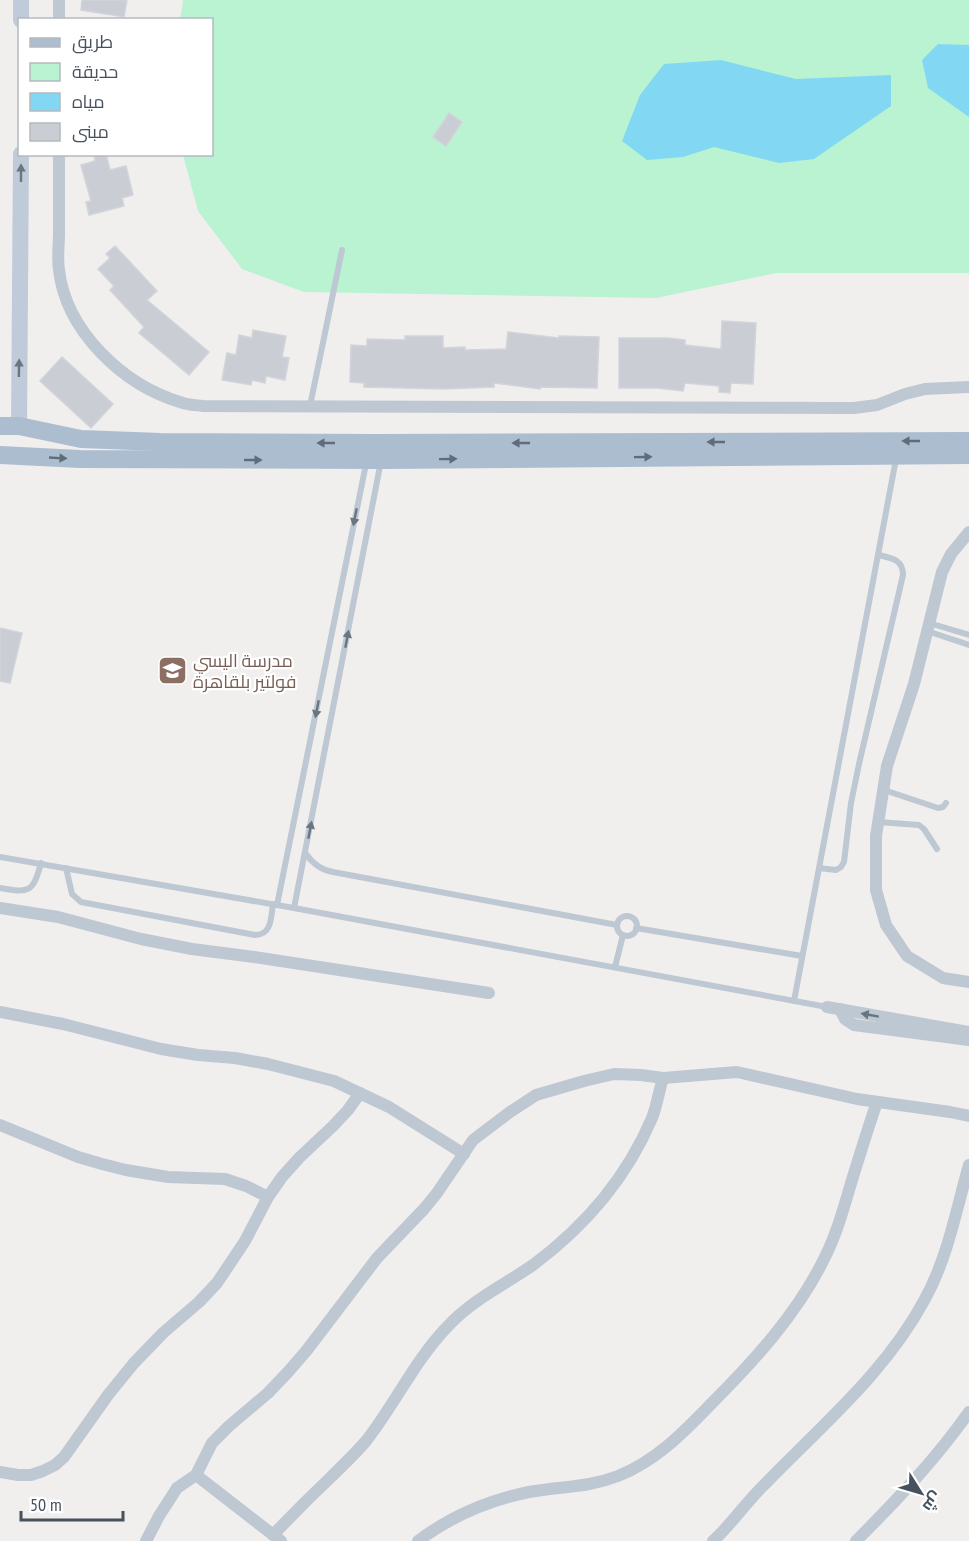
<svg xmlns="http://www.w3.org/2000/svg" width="969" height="1541" font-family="'PT Sans Narrow',Cairo,sans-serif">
  <rect width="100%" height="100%" fill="#f1eeee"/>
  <path fill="#b9f3d1" d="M183,0H969V273H776L656,298L304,292L242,269L198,211L183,155L212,154V20H180Z"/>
  <g fill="#82d8f3">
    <path d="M938,44L969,45V117L928,88L922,60Z"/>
    <path d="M721,60L796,79L891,75V106L814,159L779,163L714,147L683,157L647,160L622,141L640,95L664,64Z"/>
  </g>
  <g fill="#cacdd4" stroke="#d2d4db" stroke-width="1.5">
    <path d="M82,0H127L124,17L81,10Z"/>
    <path d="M449,113L462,122L446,146L433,137Z"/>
    <path d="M94,154H106L110,170L126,166L133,195L122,198L124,206L89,215L86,202L91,201L81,165L95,161Z"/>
    <path d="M115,246L157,291L147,300L209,352L189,375L139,333L144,327L110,290L114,286L98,269L110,258L106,254Z"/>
    <path d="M722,321L756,323L753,384L731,383L730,393L719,392V386L685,383L683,391L657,388H619V338H668L685,340V345L721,349Z"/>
    <path d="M253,330L286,336L282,357L289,358L285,380L266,376L265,383L252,380L251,385L222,380L227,353L236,355L239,335L252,338Z"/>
    <path d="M508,332L559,338V336L599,337L597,388L541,387L540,389L494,383V387L442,389L404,388L364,387V383L350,382L351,345L367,346V339L405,340V336H443V348L465,347V350L506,349Z"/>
    <path d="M62,357L113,404L91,428L40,381Z"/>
    <path d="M0,628L22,633L10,683L0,681Z"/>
  </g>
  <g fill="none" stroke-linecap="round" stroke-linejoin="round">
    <g stroke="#bdc8d2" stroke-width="6">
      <path d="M310,406L342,250"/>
      <path d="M929,623L969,635"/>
      <path d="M927,631L969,645"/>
      <path d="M884,790L938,808L943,807L946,803"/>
      <path d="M878,822L919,825L924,829L937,849"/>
      <path d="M306,854C313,864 321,870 333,872L617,925"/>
      <path d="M0,857L294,908L827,1007"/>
      <path d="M66,868L72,894L81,902L255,935C272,935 271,917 273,904"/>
      <path d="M819,868L836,870L841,867L844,862L851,803L859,764L903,575C903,559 891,558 878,555"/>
      <path d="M0,888C29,893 33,893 41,863"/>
      <path d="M277,905L366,464"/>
      <path d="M294,908L381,461"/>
      <circle cx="627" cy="926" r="10"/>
      <path d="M636,928L802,956"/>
      <path d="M615,967L623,935"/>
      <path d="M794,1001L896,459"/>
    </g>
    <g stroke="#bdc8d2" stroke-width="12">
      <path d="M59,0V20"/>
      <path d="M59,154C59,181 59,207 59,233C59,245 57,258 59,270C66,331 123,385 180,402C187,405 195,405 203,406L854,408L877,405L905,394L925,389L969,387"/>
      <path d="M969,532L951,554L942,572L914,684L887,766L876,836V890L886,925L907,956L943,978L969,982"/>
      <path d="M0,908L58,917L141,939L192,949L254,957L489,993"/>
      <path d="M827,1007L969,1032"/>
      <path d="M840,1009L845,1019L854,1025L969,1040"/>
      <path d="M0,1012L63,1024L161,1049L198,1055L235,1058L268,1064L334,1081L389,1107L464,1154"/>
      <path d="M0,1125L78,1157L102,1164L126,1170L168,1177L225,1179L246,1186L268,1197"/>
      <path d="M0,1472L18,1475H31L43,1471L55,1465L64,1457L108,1395L134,1363L163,1333L199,1302L217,1283L245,1241L268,1197L282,1177L299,1158L333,1126L348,1110L360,1093"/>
      <path d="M196,1475L281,1541"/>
      <path d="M273,1535C292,1515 311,1496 331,1477C343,1465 355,1454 366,1441C395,1404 415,1360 448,1326C472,1300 504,1285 533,1265C584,1227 627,1177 652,1118C657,1105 659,1091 663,1078"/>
      <path d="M146,1541L159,1516L177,1488L196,1475L212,1443L229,1426L268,1393L288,1372L307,1350L377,1258L424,1209L437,1193L473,1140L510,1112L536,1095L584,1081L614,1074L641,1075L663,1078L737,1072L857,1099L950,1112L969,1116"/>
      <path d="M418,1541C450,1517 490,1500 529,1492C561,1486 587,1488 618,1476C656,1461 684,1432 711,1404C754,1361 798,1313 825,1257C837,1233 844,1207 852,1180C860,1154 868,1128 877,1102"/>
      <path d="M713,1541C732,1524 746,1502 765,1484C822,1425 886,1372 925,1299C948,1257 956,1210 969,1165"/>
      <path d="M856,1541C896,1501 936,1459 969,1412"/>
    </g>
    <g stroke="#bfcbd9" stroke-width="16">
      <path d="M21,20V0"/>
      <path d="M19,426L21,154"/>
    </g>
    <g stroke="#acbdd0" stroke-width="18">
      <path d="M0,426H19L81,439L160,442L377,443L969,441"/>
      <path d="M0,455L80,459L381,460L969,455"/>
    </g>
  </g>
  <defs><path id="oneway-solid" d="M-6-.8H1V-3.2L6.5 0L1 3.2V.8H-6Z" transform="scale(1.5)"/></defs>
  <g fill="#6a7682">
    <use href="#oneway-solid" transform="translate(21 173) rotate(-90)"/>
    <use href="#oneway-solid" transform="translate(19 368) rotate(-89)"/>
  </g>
  <g fill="#5f6c7a">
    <use href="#oneway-solid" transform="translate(911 441) rotate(180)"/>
    <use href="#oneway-solid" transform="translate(716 442) rotate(180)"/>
    <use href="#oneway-solid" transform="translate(326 443) rotate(-180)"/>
    <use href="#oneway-solid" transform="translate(521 443) rotate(180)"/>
    <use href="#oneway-solid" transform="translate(643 457) rotate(-1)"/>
    <use href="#oneway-solid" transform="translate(58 458) rotate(3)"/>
    <use href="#oneway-solid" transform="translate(448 459) rotate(-1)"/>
    <use href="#oneway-solid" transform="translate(253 460)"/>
  </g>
  <g fill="#697580">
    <use href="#oneway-solid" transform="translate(355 517) rotate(101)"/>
    <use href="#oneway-solid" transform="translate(347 639) rotate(-79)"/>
    <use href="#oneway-solid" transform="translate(317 709) rotate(101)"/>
    <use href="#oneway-solid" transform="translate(310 830) rotate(-79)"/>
    <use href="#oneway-solid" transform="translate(870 1015) rotate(-170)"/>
  </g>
  <defs>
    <symbol id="school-square" viewBox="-11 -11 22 22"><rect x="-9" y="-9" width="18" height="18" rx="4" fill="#8d6e63" stroke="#fff"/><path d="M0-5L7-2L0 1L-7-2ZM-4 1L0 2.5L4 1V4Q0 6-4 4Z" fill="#fff"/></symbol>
  </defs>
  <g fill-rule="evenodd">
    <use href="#school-square" x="156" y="654" width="33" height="33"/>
  </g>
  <g text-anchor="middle" stroke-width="4.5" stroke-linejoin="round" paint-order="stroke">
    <g font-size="18" fill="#785e54" stroke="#fff" text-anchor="start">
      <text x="193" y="667">مدرسة اليسي<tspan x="193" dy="21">فولتير بلقاهرة</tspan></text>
    </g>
  </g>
  <rect x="18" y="18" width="195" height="138" fill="#ffffff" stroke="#b5b9be" stroke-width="1.5"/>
  <rect x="30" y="38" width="30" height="9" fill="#acbdd0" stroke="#b5b9be" stroke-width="1.5"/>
  <text x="72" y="48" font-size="18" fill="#45515d">طريق</text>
  <rect x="30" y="63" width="30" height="18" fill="#b9f3d1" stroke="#b5b9be" stroke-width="1.5"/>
  <text x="72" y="78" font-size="18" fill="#45515d">حديقة</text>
  <rect x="30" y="93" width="30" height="18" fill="#82d8f3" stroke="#b5b9be" stroke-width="1.5"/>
  <text x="72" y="108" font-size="18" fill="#45515d">مياه</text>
  <rect x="30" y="123" width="30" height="18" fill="#cacdd4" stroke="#b5b9be" stroke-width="1.5"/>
  <text x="72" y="138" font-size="18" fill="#45515d">مبنى</text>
  <g transform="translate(921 1493) rotate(127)" stroke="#ffffff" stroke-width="4.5" paint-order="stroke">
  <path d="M0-4.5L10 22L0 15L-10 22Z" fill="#45515d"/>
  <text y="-9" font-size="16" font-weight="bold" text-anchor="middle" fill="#45515d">ش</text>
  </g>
  <path d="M21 1511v9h102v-9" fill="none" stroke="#45515d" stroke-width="3"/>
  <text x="30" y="1511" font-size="18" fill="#45515d" stroke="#ffffff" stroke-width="4.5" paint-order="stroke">50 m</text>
</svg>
